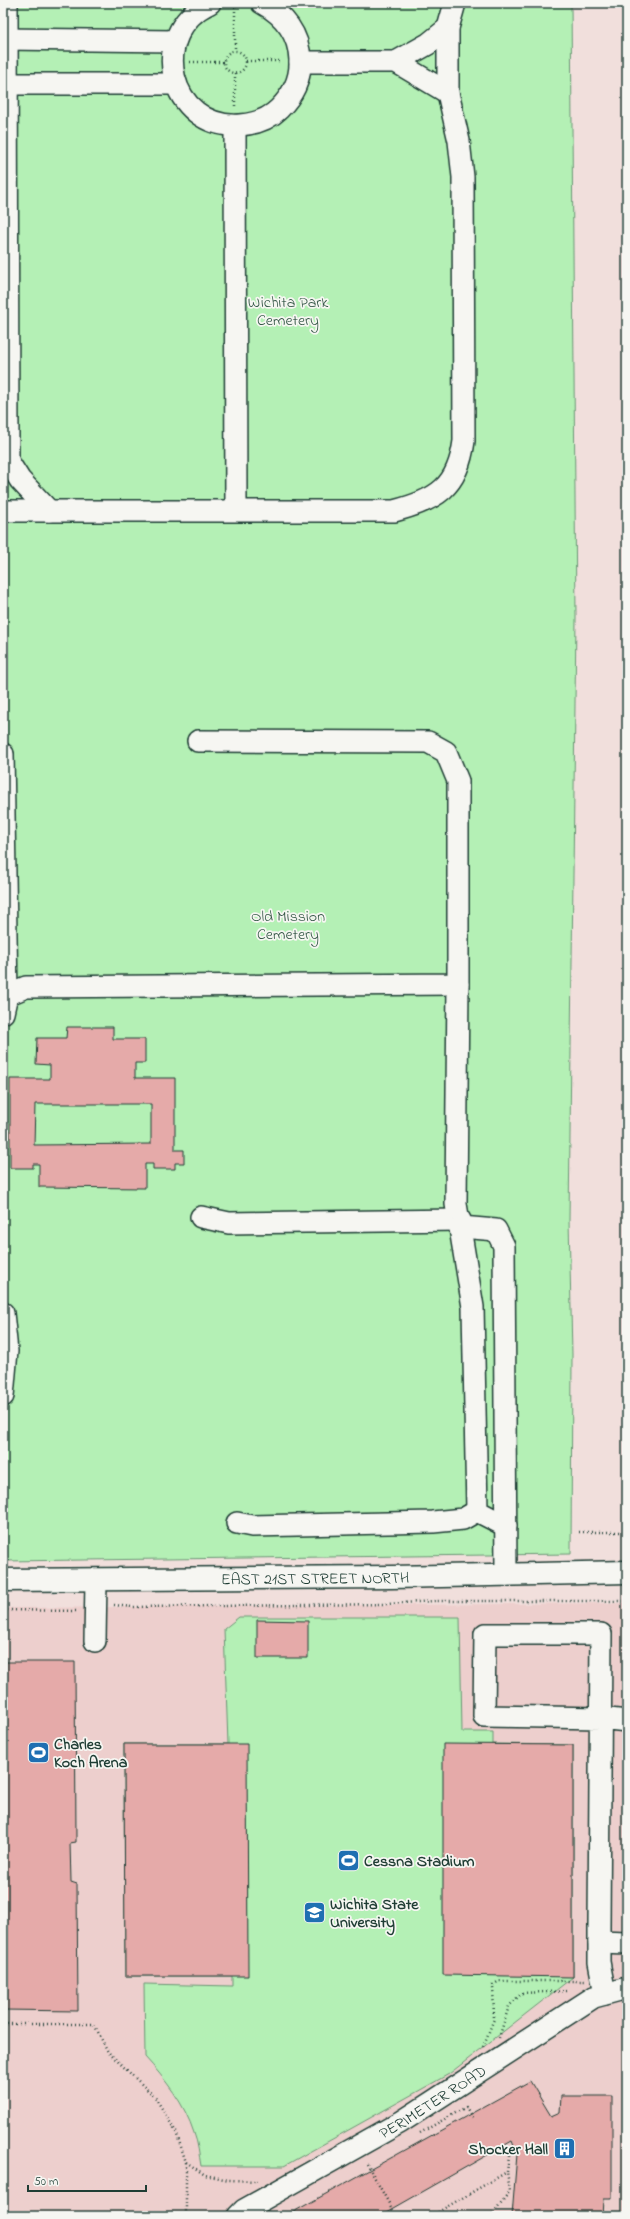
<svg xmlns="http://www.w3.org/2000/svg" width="630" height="2219" font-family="'Indie Flower',sans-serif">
  <rect width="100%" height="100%" fill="#f1dfdc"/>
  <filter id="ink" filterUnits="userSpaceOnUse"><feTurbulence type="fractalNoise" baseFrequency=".025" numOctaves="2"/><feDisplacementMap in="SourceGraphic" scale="8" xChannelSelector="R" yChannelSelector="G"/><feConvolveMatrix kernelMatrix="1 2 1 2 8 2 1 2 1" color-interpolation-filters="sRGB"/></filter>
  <g filter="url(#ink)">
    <path fill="#edcfcd" d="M627,1603V2216H3V1608Z"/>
    <g fill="#b4f0b5" stroke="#6a9674">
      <path d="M3,3H571L576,618L569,1220L572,1354L571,1554L3,1561Z"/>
      <path d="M239,1617H460L462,1732H493V1744L573,1745V1977L449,2074L284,2166H201C199,2155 198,2143 194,2133C185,2104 165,2079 145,2057L144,1984L232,1986V1976H125L124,1744H228L224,1629Z"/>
    </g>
    <g fill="#e5aaa9" stroke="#1f3d34" fill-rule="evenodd">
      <path d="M67,1027H113V1039H145V1063H135V1078H175V1150H184V1163H175V1169H153V1164H145V1188L39,1187V1164H33V1168H10V1079H50V1065L36,1064L37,1038H66ZM35,1104H151V1144L34,1145Z"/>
      <path d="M257,1620L308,1621V1658H257Z"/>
      <path d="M3,1662H75L76,1842L70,1843L71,1882L77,1884L78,2011L3,2010Z"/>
      <path d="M124,1744H247L248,1976H125Z"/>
      <path d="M443,1744L573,1745V1977L443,1975Z"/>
      <path d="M530,2081L551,2116L560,2112L561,2096H612V2198H604L603,2216H512L517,2154L512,2141L380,2216H286Z"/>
    </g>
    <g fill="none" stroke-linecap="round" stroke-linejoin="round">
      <defs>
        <g id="minor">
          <path d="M7,3L8,461L20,480L49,511"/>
          <path d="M210,3C146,33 169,130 240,125C254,124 269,119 279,109C292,96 301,79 300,60C299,34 284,15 262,3"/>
          <path d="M3,39L175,41"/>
          <path d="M300,62H396L448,93"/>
          <path d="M396,62L428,44L448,28"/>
          <path d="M3,84H176"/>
          <path d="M235,126L236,510"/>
          <path d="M3,511H394C437,500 458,487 464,441L463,177L459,141L448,93V28L455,3"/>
          <path d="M3,754L7,995"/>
          <path d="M458,984L456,1204L473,1307L477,1511L506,1526"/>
          <path d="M3,1013L7,995L26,987L458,984V781L446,752L428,742L198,741"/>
          <path d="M201,1217L229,1223L460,1220"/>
          <path d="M461,1227L496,1230L504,1246L506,1575"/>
          <path d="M3,1313L7,1351L3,1396"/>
          <path d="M237,1523L252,1526L433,1522L463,1519L477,1511"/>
          <path d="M95,1641L96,1580"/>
          <path d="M599,1942L627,1943"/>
          <path d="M605,1994L599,1962V1928C599,1830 600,1732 601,1634H485L484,1716L600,1718L627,1721"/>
          <path id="s1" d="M238,2216L244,2210L401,2122L594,1997L627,1988"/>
        </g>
        <g id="major">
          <path id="s2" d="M3,1580L392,1577L627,1572"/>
        </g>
      </defs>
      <use href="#minor" stroke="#1f3d34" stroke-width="24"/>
      <use href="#major" stroke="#1f3d34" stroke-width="25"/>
      <g stroke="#1f3d34" stroke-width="2.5" stroke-dasharray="1 3" stroke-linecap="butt">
        <path d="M235,3V50"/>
        <circle cx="235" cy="62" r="11"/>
        <path d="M246,61H282"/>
        <path d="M190,62H224"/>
        <path d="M235,106V73"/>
        <path d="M579,1532H627"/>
        <path d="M114,1605L132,1607L387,1604L434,1601H627"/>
        <path d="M3,1610L78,1611"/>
        <path d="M3,2024H94L108,2052L155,2097L176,2132L186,2162V2216"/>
        <path d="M499,2038L509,2006L522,1993L569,1991"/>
        <path d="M483,2047L494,2019L493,1985L499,1981H585"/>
        <path d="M420,2133L466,2107L473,2119"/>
        <path d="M186,2162L205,2175L229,2180L258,2181"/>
        <path d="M367,2164L396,2216"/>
        <path d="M215,2216L220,2212"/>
        <path d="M431,2216L507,2172L510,2147"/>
        <path d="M491,2216L510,2191L507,2172"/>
        <path d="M618,2216V2214L627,2213"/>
      </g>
      <use href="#minor" stroke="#f6f6f2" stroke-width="21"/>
      <use href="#major" stroke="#f6f6f2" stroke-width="22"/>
    </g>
  </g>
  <defs>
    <symbol id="stadium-square" viewBox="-11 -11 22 22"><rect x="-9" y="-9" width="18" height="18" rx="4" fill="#1f6fb2" stroke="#f6f6f2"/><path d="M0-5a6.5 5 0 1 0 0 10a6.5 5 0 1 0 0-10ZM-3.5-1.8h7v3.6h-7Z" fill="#fff"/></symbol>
    <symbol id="university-square" viewBox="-11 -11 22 22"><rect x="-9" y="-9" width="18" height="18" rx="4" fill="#1f6fb2" stroke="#f6f6f2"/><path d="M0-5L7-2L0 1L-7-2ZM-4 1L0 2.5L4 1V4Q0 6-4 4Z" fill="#fff"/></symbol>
    <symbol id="building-square" viewBox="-11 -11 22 22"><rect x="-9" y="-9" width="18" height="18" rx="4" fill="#1f6fb2" stroke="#f6f6f2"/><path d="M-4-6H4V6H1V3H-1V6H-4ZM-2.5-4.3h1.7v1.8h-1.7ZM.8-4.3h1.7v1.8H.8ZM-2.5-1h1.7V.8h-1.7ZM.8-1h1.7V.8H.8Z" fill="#fff"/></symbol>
  </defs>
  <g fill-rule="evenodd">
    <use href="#stadium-square" x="26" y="1740" width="25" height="25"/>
    <use href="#stadium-square" x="336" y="1848" width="25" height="25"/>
    <use href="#university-square" x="302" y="1900" width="25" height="25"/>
    <use href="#building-square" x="552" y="2136" width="25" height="25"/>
  </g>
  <g text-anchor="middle" stroke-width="3.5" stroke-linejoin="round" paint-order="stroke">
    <g font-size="16" fill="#355847" stroke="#f6f6f2">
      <text x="288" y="307">Wichita Park<tspan x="288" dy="18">Cemetery</tspan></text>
      <text x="288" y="921">Old Mission<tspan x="288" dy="18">Cemetery</tspan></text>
    </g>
    <g font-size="16" fill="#1f3d34" stroke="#f6f6f2">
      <text dy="6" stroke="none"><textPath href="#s2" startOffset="312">EAST 21ST STREET NORTH</textPath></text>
      <text dy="6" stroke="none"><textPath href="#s1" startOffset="226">PERIMETER ROAD</textPath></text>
    </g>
    <g font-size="16" font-weight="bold" fill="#1f3d34" stroke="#f6f6f2" text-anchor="start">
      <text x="54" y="1749">Charles<tspan x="54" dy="18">Koch Arena</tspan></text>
      <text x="364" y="1866">Cessna Stadium</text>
      <text x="330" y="1909">Wichita State<tspan x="330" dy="18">University</tspan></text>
      <text x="548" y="2154" text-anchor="end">Shocker Hall</text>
    </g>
  </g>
  <rect width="630" height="2219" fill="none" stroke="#f6f6f2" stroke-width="16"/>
  <rect x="8" y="8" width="614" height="2203" fill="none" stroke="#1f3d34" stroke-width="1.5" filter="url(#ink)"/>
  <path d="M28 2185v6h118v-6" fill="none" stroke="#1f3d34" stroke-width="2"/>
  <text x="34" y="2185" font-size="12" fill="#1f3d34" stroke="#f6f6f2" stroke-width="3" paint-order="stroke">50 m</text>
</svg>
